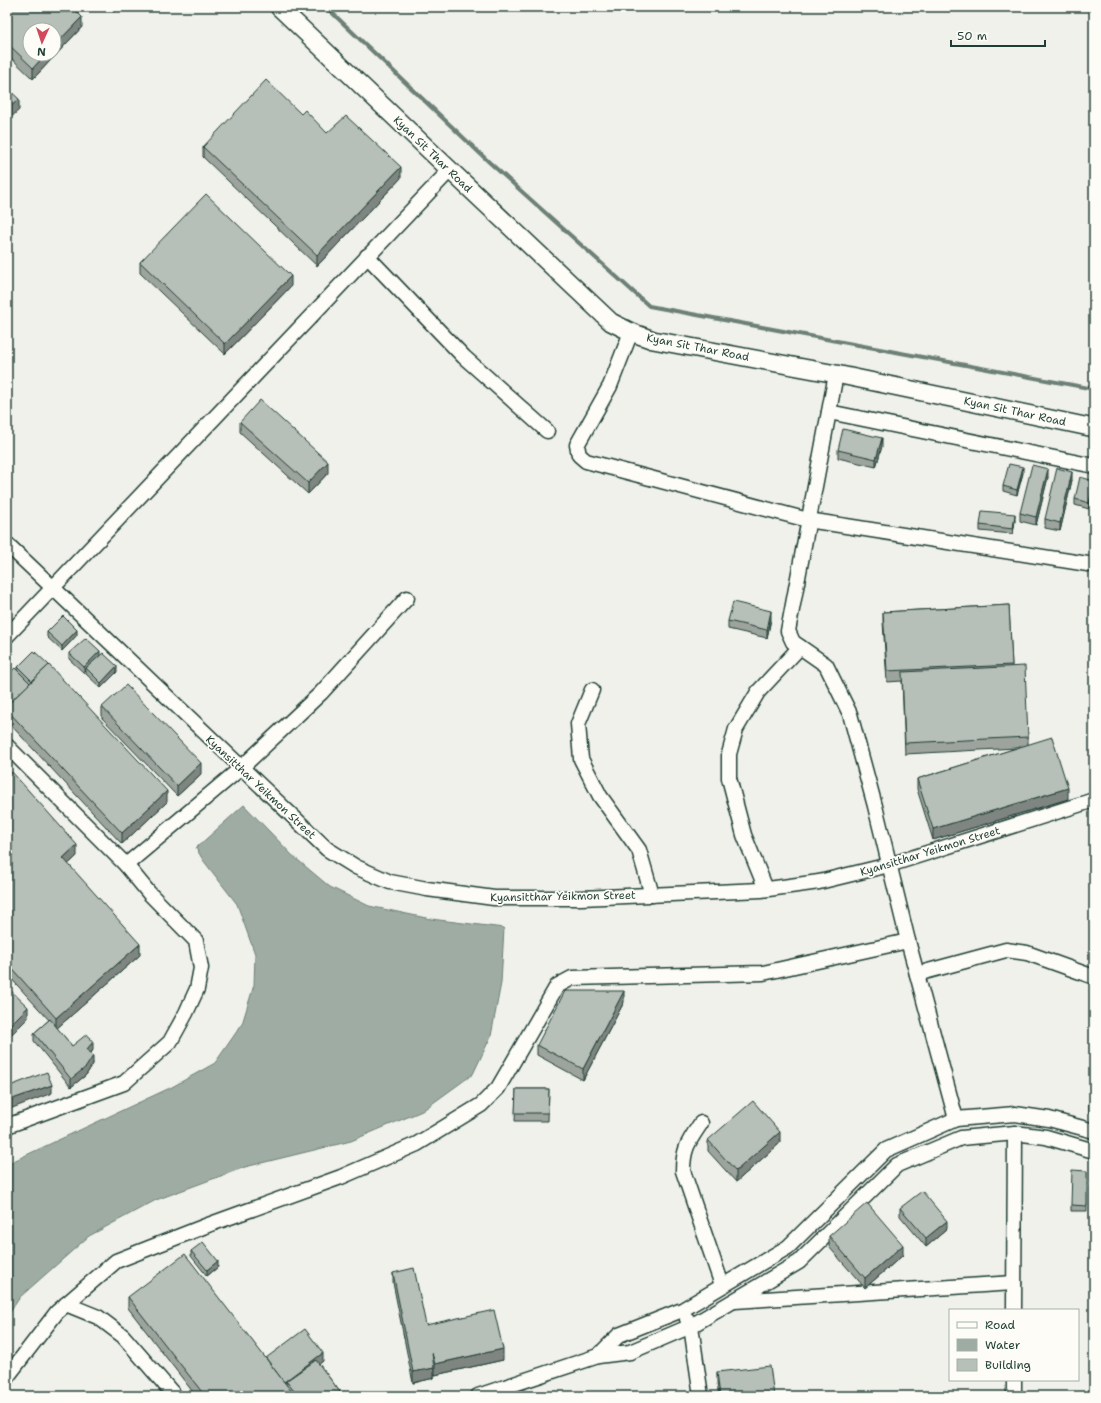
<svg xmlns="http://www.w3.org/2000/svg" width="1101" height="1403" font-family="'Shantell Sans',sans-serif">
  <rect width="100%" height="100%" fill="#f0f1eb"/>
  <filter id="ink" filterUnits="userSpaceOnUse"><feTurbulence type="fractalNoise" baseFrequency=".025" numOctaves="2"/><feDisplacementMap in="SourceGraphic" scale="8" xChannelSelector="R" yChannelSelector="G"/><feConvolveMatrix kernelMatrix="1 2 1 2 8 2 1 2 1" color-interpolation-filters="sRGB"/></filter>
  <g filter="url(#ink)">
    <path fill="#9faca4" stroke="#6c8077" d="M244,805L293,856L330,887L369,906L431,919L504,928L501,983L491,1036L473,1074L422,1111L351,1141L245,1167L156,1200L89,1236L20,1297L7,1317V1164L172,1087L215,1063L242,1024L254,985L255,954L237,904L203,860L196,848Z"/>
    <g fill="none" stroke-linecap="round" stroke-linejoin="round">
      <path stroke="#6c8077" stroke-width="4" d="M326,7L489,162L649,306L1094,389"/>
      <defs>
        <g id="minor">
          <path d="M367,256L464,357L547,431"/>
          <path d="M631,332L610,386L577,445L579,455L586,461L808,520L1094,565"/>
          <path d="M836,374L788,631L793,642L826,665L850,714L875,806L908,941L956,1119"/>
          <path d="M829,412L1094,466"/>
          <path d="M7,544L327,849L356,867L390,882L427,889L494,898H581L761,890L819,882L889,865L1094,800"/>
          <path d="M7,636L450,170"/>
          <path d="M592,690L578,724L581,759L600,796L639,850L652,895"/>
          <path d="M7,746L126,865L149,893L196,941L201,968L197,989L186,1013L170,1042L124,1083L7,1126"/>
          <path d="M126,865L241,768L321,693L407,598"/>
          <path d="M766,889L744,835L729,778V754L736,729L758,692L800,647"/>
          <path d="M917,974L1006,950L1027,953L1094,977"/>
          <path d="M701,1123C689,1141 683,1148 683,1171L722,1285"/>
          <path d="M735,1301L1014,1283"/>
          <path d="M66,1304L98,1317L123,1336L175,1396"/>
          <path d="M1014,1310L1015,1133"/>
          <path d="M687,1319L691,1326L701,1396"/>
          <path d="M598,1356L619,1335L682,1310L788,1247L886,1150L956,1119L1015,1114L1049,1119L1094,1131"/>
          <path d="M7,1377L57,1312L116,1261L208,1225L341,1177L417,1144L481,1105L498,1088L557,986L572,978L763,973L908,941"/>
          <path d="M478,1396L598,1356L630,1352L691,1326L799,1262L897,1165L961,1138L1015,1133L1046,1137L1094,1151"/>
          <path d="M1014,1396V1380"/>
        </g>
        <path id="major" d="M279,7L450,170L611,322L631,332L653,340L836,374L1094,428"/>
      </defs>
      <use href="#minor" stroke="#1f3d34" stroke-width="17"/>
      <use href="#major" stroke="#1f3d34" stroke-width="20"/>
      <use href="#minor" stroke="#fdfcf7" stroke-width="14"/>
      <use href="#major" stroke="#fdfcf7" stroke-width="17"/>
    </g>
    <g fill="#9da49e" stroke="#1f3d34">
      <path d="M7,7L82,27L33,79L7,54Z"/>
      <path d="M109,7H119L114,12Z"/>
      <path d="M301,114L327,133L401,178L317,266L203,157V147Z"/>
      <path d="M140,262L291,286L225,354L140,273Z"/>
      <path d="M240,422L328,473L308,494L240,432Z"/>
      <path d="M882,446L876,467L838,458V450Z"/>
      <path d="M1023,473L1017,495L1003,491V486Z"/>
      <path d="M1048,477L1036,525L1020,521V513Z"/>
      <path d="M1072,480L1060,531L1045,528V519Z"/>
      <path d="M1094,481V488L1089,509L1075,505V499Z"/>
      <path d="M1015,520L1013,534L980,531V525Z"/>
      <path d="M1094,530V554L1090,553V547Z"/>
      <path d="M1009,605L1012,666L1028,737V745L1068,799L933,840L917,789V779L1017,748L905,754L902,681L887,682L883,622V612Z"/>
      <path d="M771,619L767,638L728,629V621Z"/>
      <path d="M47,632L77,635L62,651L47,637Z"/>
      <path d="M69,653L100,656L117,672L101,688L86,674V671L84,673L69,659Z"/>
      <path d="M18,667L167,802L122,844L7,721V675L18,671Z"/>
      <path d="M102,707L201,774L177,796L102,718Z"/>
      <path d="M7,776L77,856L68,864L140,955L57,1028L72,1046L93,1050L91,1053L93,1064L86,1075L71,1087L34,1041V1033L49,1020L7,974Z"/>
      <path d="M624,1002L583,1080L537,1055V1045Z"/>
      <path d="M516,1089H549L548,1121H515Z"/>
      <path d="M1094,1092V1114L1089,1112V1104Z"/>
      <path d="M708,1140L780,1143L736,1182L708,1151Z"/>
      <path d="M1087,1171V1211H1071V1205Z"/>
      <path d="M900,1208L947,1229L926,1247L900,1216Z"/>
      <path d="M829,1236L903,1255L865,1288L829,1247Z"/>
      <path d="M191,1251L218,1267L207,1276L191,1256Z"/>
      <path d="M1091,1252H1094V1292H1092Z"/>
      <path d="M393,1273L426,1325L503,1360L435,1375L434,1374V1378L413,1383L393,1283Z"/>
      <path d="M128,1297L266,1358L323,1361L319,1364L343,1396H196L128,1308Z"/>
      <path d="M717,1372L774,1396H719L717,1383Z"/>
    </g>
    <g fill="#7f8681" stroke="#1f3d34">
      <path d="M114,7H119L114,12Z"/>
      <path d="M82,17V27L33,79V68L46,54H54V46Z"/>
      <path d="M19,99V110L7,121V110Z"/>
      <path d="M401,167V178L317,266V255Z"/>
      <path d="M291,276V286L225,354V344Z"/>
      <path d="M882,438V446L876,467V459Z"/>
      <path d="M328,462V473L308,494V483Z"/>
      <path d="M1023,467V473L1017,495V490Z"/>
      <path d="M1048,469V477L1036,525V517Z"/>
      <path d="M1072,472V480L1060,531V523Z"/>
      <path d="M1094,483V488L1089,509V503Z"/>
      <path d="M1015,514V520L1013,534V529Z"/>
      <path d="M771,611V619L767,638V630Z"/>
      <path d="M77,630V635L62,651V646Z"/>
      <path d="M100,651V657L86,668V670L84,673V667Z"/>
      <path d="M117,666V672L101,688V683Z"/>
      <path d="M201,763V774L177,796V786Z"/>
      <path d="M1068,788V799L933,840V829Z"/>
      <path d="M167,791V802L122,844V833Z"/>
      <path d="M77,845V856L63,869V858Z"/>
      <path d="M140,944V955L56,1029V1018Z"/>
      <path d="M624,991V1002L583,1080V1069Z"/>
      <path d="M28,1007V1018L7,1039V1028Z"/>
      <path d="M93,1042V1050L87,1057V1049Z"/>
      <path d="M93,1056V1064L86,1075L71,1087V1079Z"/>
      <path d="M52,1085V1093L7,1110V1101Z"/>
      <path d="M780,1132V1143L736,1182V1171Z"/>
      <path d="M947,1221V1229L926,1247V1238Z"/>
      <path d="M903,1245V1255L865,1288V1278Z"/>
      <path d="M218,1261V1267L207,1276V1270Z"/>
      <path d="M503,1349V1360L435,1375V1364Z"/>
      <path d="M323,1353V1361L290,1386L286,1381V1388L283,1382Z"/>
      <path d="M434,1368V1378L413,1383V1372Z"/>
    </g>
    <g fill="#b6bfb8" stroke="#1f3d34">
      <path d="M7,7H72L82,17L54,46V30H30V54H46L33,68L7,43Z"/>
      <path d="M266,80L301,114L305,110L327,133L346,116L401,167L317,255L203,147Z"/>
      <path d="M7,88L19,99L7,110Z"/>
      <path d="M206,194L291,276L225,344L140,262Z"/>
      <path d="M260,400L328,462L308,483L240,422Z"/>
      <path d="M843,429L882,438L876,459L838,450Z"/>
      <path d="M1009,464L1023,467L1017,490L1003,486Z"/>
      <path d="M1032,465L1048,469L1036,517L1020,513Z"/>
      <path d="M1057,468L1072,472L1060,523L1045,519Z"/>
      <path d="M1080,477L1094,481V483L1089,503L1075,499Z"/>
      <path d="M982,511L1015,514L1013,529L980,525Z"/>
      <path d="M1094,530V548L1090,547Z"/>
      <path d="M733,602L771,611L767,630L728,621Z"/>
      <path d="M1009,605L1012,665L887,671L883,612Z"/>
      <path d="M63,616L77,630L62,646L47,632Z"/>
      <path d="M86,638L100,651L84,667L69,653Z"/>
      <path d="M34,651L49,665L32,681L18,667Z"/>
      <path d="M103,653L117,666L101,683L86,668Z"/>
      <path d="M49,665L167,791L122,833L7,710V705Z"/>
      <path d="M1025,666L1028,737L905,743L902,672Z"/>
      <path d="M15,668L30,683L7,705V675Z"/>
      <path d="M126,685L201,763L177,786L102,707Z"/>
      <path d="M1052,737L1068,788L933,829L917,779Z"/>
      <path d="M12,772L77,845L63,858L140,944L56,1018L7,963V776Z"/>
      <path d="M7,987L28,1007L7,1028Z"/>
      <path d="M565,991H624L583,1069L537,1045Z"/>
      <path d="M50,1019L72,1046L87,1034L93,1042L87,1049L93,1056L86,1067L71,1079L34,1033Z"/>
      <path d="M47,1072L52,1085L7,1101V1087Z"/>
      <path d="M516,1089H549L548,1113H515Z"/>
      <path d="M1094,1092V1106L1089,1104Z"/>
      <path d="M753,1101L780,1132L736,1171L708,1140Z"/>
      <path d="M1072,1170L1087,1171V1206L1071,1205Z"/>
      <path d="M922,1191L947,1221L926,1238L900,1208Z"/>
      <path d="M867,1203L903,1245L865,1278L829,1236Z"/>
      <path d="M203,1242L218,1261L207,1270L191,1251Z"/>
      <path d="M1091,1252H1094V1284H1092Z"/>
      <path d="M185,1254L295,1396H205L128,1297Z"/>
      <path d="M414,1268L426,1325L494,1310L503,1349L435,1364L432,1353L434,1368L413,1372L393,1273Z"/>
      <path d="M305,1329L323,1353L284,1382L266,1358Z"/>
      <path d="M316,1360L343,1396H298L286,1381Z"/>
      <path d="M770,1366L774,1396H720L717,1372Z"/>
    </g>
  </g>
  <g text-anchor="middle" stroke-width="3.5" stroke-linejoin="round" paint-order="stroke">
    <g font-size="11" fill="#1f3d34" stroke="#fdfcf7">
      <text transform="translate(433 154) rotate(44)" y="4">Kyan Sit Thar Road</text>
      <text transform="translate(698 347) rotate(11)" y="4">Kyan Sit Thar Road</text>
      <text transform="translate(1015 411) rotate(12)" y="4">Kyan Sit Thar Road</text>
      <text transform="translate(261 787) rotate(43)" y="4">Kyansitthar Yeikmon Street</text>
      <text transform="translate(930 851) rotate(-17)" y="4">Kyansitthar Yeikmon Street</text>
      <text transform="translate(563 896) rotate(-1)" y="4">Kyansitthar Yeikmon Street</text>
    </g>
  </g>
  <rect width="1101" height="1403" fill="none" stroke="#fdfcf7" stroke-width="24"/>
  <rect x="12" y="12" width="1077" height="1379" fill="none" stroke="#1f3d34" stroke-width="1.5" filter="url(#ink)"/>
  <rect x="949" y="1309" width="130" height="72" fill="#fdfcf7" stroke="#a4b0a9"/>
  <rect x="957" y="1322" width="20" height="6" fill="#fdfcf7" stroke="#a4b0a9"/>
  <text x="985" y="1329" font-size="12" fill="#1f3d34">Road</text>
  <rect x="957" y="1339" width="20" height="12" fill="#9faca4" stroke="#a4b0a9"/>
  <text x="985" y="1349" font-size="12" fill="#1f3d34">Water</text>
  <rect x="957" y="1359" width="20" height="12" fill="#b6bfb8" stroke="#a4b0a9"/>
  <text x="985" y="1369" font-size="12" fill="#1f3d34">Building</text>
  <g transform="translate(42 42) rotate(183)"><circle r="19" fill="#fdfcf7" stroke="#a4b0a9"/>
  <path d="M0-3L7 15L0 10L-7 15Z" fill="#d1495b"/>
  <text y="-6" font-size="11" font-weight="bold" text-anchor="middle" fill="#1f3d34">N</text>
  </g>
  <path d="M951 40v6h94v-6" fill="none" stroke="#1f3d34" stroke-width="2"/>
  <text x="957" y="40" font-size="12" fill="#1f3d34" stroke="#fdfcf7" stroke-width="3" paint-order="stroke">50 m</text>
</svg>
